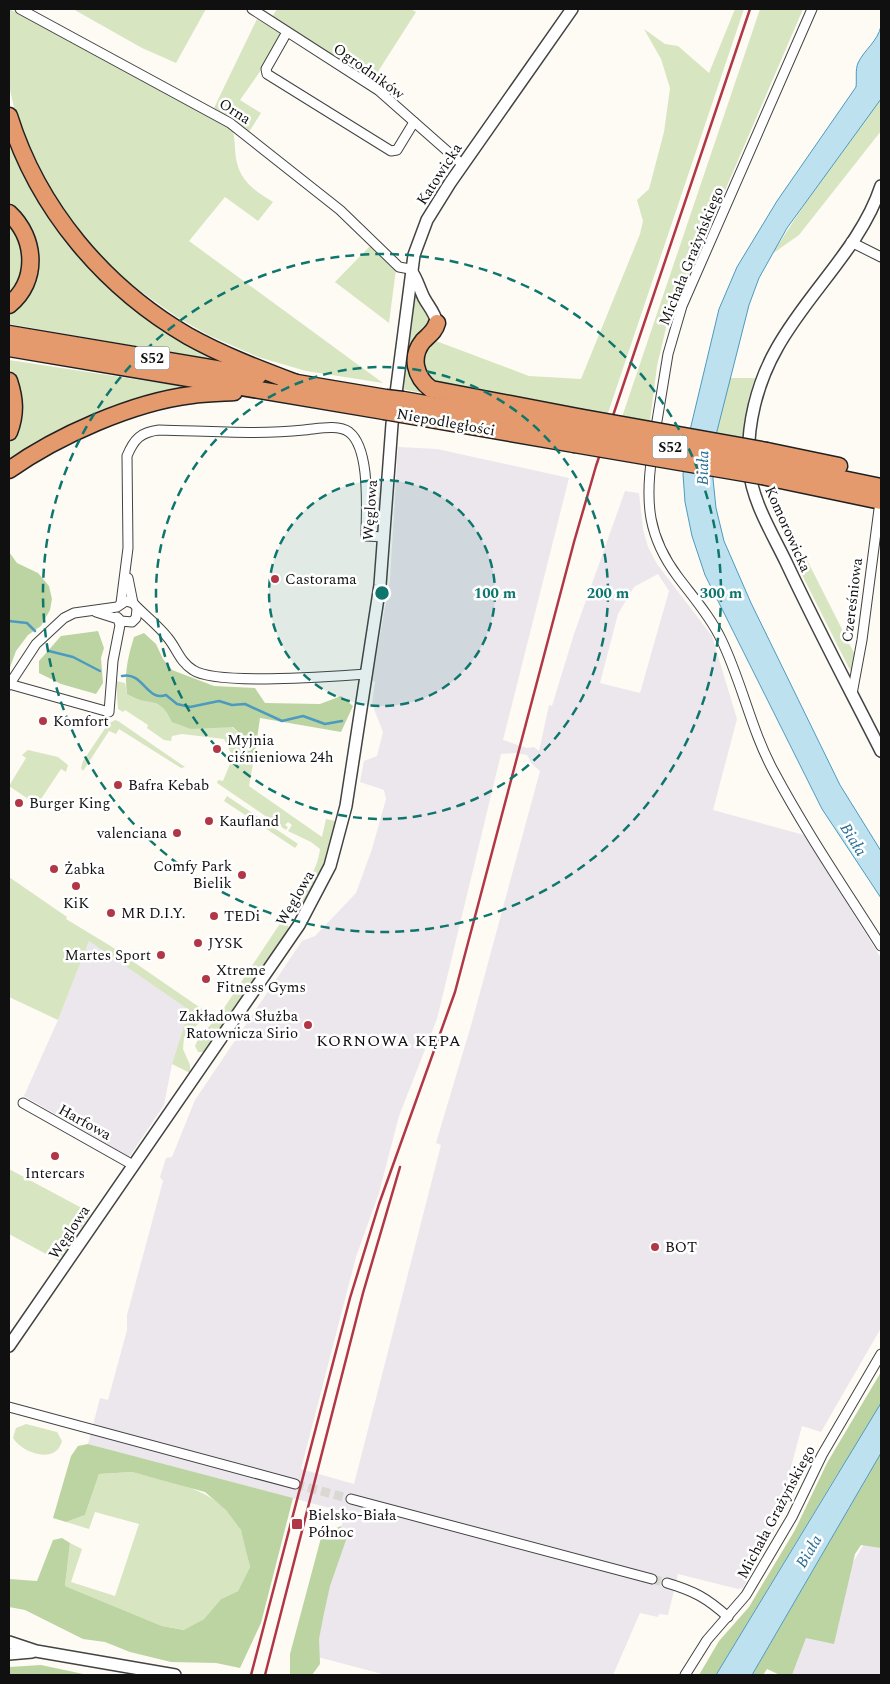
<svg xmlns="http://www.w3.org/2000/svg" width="890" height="1684" font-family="Spectral,serif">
  <rect width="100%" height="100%" fill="#fefbf5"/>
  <g fill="#ece6ed" fill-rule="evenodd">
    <path d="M398,447L437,449L569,478L503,740L527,748L534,747L539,751L549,705L552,706L574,634L625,491L639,493L643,529L648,547L657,564L712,636L737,719L713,810L804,835L881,958V1328L821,1432L802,1426L773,1534L743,1588L738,1589L678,1574L668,1615L659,1614L658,1617L640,1613L613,1675H386L314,1656L330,1572L345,1512L88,1444L100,1398L108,1400L127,1330V1315L163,1181L160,1177L166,1158L172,1157L195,1100L302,941L315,936L356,893L372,849L386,799L384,790L360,782L364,761L377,756L383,732L372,704L375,682L372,680L390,580ZM658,574L669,591L640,693L600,683L618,614L634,587ZM515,753L527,755L532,764L540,771L472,1022L436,1143L441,1145L354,1484L301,1469L356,1257L379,1193L399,1116L437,1019L501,754Z"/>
    <path d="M89,941L189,1010L172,1064L164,1105L129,1157L24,1096L58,1020Z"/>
    <path d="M881,1517V1675H792L806,1638Z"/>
  </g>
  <g fill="#d7e5c1">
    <path d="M9,9L232,128C236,140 234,151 237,163C242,183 257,192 273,202L258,221L225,197L189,241L383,383L306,371L258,357L208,335L177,317L136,288L95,253L61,210L17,120L9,86Z"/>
    <path d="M73,9H206L176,63L142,48Z"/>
    <path d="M277,9H411L416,12L372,81L272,17Z"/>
    <path d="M735,9H744L607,416L430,381C422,365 420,353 436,341L529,376L581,379L640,234L643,221L637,200L649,189L664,132L670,88L661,59L644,29L665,44L678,46L709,73Z"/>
    <path d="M760,9H803L666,328L657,366L650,421L622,417Z"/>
    <path d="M257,19L281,33L259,73L240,100L261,113L249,132L214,108Z"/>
    <path d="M881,99V131L799,235L772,254L810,196Z"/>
    <path d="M9,133L68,242L233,363L9,324V313L36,275L9,205Z"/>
    <path d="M9,224L22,245L23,274L9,298Z"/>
    <path d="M371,245L396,269L389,323L335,282Z"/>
    <path d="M415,286L430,318L429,324L417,339L428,394L402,389Z"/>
    <path d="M9,360L199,389L9,462V445L18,425Z"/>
    <path d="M729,378H755L749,397L744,439L716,433Z"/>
    <path d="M788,547L804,554L855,655L853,676Z"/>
    <path d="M116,681L125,683L127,694C140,703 144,698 155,703C180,713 206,727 232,727L241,735L243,758L255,753L249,786L322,837L326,819L335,821L337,825L330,855L301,912L294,914L289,910C302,894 318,869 320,849L311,842L288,831L292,825L288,822L285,825L288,827L286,830L217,783L218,780L223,781C232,758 235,759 224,739L182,734L172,736L171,741L164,740L147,728L148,725L125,710L123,712L118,709Z"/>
    <path d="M115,720L118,721L185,767L181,768L119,729L116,734L109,731L83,771L81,768L83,761L108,724Z"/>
    <path d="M28,750L58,757L68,765L66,772L61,769L37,805L9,786L26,758L22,755Z"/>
    <path d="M227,796L298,844L295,848L224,801Z"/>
    <path d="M9,877L67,917L66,919L109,945L202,1009L203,1019L184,1038L183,1049L190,1065V1073L172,1064L189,1010L89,941L58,1020L9,997Z"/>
    <path d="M281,922L288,925L289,931L205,1052H198L195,1046L199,1037L218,1017Z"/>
    <path d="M9,1169L91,1213L59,1261L9,1234Z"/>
    <path d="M26,1424L57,1432L62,1441C56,1465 22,1453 13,1438L16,1428Z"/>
    <path d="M132,1472C171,1483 221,1488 241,1530C246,1541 247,1555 250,1567L238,1591L221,1599L204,1619L185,1630L162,1626L65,1586L70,1543L82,1549L71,1582L115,1596L139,1524L95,1512L89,1529L66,1522L85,1515L99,1474Z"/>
  </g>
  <g fill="#bcd4a2">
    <path d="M9,552L17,563L38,573L49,586L52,599L50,610L41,626L28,635L16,651L9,670Z"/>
    <path d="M98,631L104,648L101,658L103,683L96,694L61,684L39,673V661L61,636Z"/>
    <path d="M144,633L156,644L163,659L172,670L214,686L255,688L265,703L320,704L341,696L353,706L341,732L260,718L255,753L243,758L241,735L233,727L191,729L172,722C159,693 148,708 127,694C124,673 128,657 134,637Z"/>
    <path d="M881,1372V1403L870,1423L835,1478L716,1675H699L719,1641L749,1607L759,1590L795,1530L827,1463Z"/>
    <path d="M88,1444L293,1498L261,1623L240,1668L216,1663L171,1662L130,1652L105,1642L83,1639L25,1610L9,1607V1579L37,1581L53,1540L62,1538L70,1543L65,1586L162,1626L184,1630L204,1619L221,1599L238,1591L250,1567L241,1530L226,1510L205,1492L132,1472L99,1474L85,1515L66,1522L53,1518L71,1456L78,1446Z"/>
    <path d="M881,1453V1548L861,1545L855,1554L834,1644L806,1638L792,1675H780L767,1669L763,1675H752Z"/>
    <path d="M341,1526L346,1540L330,1586L324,1613L319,1639L320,1664L312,1675H290V1654L322,1534Z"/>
    <path d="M41,1665L88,1675H9V1667Z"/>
  </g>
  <g fill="#bee1f0" stroke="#4d9abf">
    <path d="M881,26V99L787,228L759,278L749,305L715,439L713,479L716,508L724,541L751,603L840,785L881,851V898L822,809L705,575L692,536L685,502L683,474L691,426L719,309L737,267L777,201L856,87C857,80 855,70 858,63C864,50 878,41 881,26Z"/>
    <path d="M881,1403V1453L752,1675H716Z"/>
  </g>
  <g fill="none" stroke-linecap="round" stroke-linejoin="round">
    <g stroke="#4d9abf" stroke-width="2.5">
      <path d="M9,621L27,623L35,631"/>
      <path d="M49,651L73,657L100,671"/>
      <path d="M122,676C143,671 147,702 166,695L177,704L190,707L219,701L232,705L245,704L282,721L303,716L325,724L342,721"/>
    </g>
    <g stroke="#dad8d3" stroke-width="9" stroke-dasharray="9 4.5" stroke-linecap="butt">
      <path d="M295,1484L351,1499"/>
      <path d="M652,1579L667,1583"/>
    </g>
    <defs>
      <g id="minor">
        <path d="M20,9L230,123L340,210L399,267L410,269"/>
        <path d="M252,9L378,90L463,165"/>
        <path d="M287,32L266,69L267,74L391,151L397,150L414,122"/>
        <path d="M851,242L881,257"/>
        <path d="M655,433L668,354L682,306L812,9"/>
        <path d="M652,455C645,503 648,537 678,577C693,597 710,616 721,639C742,682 751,730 774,772C806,832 845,889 881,946"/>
        <path d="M128,578L133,603"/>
        <path d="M121,603L128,548L127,456C134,439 141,432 159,430C207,431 256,435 304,430C317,429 338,424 349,432C371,449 366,511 366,536L384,537"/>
        <path d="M117,617L121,621L132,622L136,618L137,609"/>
        <path d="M9,684L109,712L113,661L120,625L118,619L96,612"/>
        <path d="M9,685L36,644L64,618L74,613L117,607L126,601L133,603C144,615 158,625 168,638C177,649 180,662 193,670C216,686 335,676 367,674"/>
        <path d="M852,694L862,640L879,509"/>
        <path d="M23,1103L133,1165"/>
        <path d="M9,1407L295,1484"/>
        <path d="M351,1499L652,1579"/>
        <path d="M667,1583C694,1591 707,1598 728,1617"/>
        <path d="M685,1675L707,1640L746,1595L792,1517L822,1455L881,1354"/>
      </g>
      <g id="tertiary">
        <path d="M881,186C861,247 808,292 777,348C757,383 746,426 749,468C752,501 772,533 786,562C816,626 849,688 881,751"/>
        <path d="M410,269C417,278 419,288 424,298C429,307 435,313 437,323"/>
        <path d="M9,1346L299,925L330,866L346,806L380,585L392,424L414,255L427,220L450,183L572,9"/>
        <path d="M9,1642L36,1651L175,1675"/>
        <path d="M9,1654L32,1652"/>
      </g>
      <g id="motorway">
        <path d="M9,116C38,209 104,287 188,336C222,355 259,369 296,383"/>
        <path d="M9,213C36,238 39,281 9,305"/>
        <path d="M437,323C435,331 429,335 423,341C410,357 415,377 431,389L578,417"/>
        <path d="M9,334L258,376"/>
        <path d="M9,348L384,411"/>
        <path d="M9,381C15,399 16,414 9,432"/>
        <path d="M285,381L386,398"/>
        <path d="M403,400L576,430"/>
        <path d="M401,414L574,444"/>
        <path d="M767,451L839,466"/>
        <path d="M765,463L881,487"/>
        <path d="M9,470C57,436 133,402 192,395C206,393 220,393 234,392"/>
        <path d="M762,476L881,501"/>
      </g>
    </defs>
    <use href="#minor" stroke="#434343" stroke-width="11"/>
    <use href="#tertiary" stroke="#434343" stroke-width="14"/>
    <use href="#motorway" stroke="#212121" stroke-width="19"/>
    <use href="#minor" stroke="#fff" stroke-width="9"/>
    <use href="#tertiary" stroke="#fff" stroke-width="11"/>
    <use href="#motorway" stroke="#e49a6c" stroke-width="16"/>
    <g stroke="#b13746" stroke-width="2.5">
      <path d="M251,1675L350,1298L379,1204L455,992L574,542L596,466L750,9"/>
      <path d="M265,1675L363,1293L400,1167"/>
    </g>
    <defs>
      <g id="motorway-bridge">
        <path d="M386,398L403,400"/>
        <path d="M384,411L401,414"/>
        <path d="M578,417L767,451"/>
        <path d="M576,430L765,463"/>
        <path d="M574,444L762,476"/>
      </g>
    </defs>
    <use href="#motorway-bridge" stroke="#212121" stroke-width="19" stroke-linecap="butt"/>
    <use href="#motorway-bridge" stroke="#e49a6c" stroke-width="16"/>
  </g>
  <circle cx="382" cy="593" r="113" fill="#0f766e" fill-opacity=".12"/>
  <g fill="none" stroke="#0f766e" stroke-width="2.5" stroke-dasharray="9 6">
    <circle cx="382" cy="593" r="113"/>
    <circle cx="382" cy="593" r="226"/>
    <circle cx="382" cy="593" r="339"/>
  </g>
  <g fill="#b13746" stroke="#fff" stroke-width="2">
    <circle cx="275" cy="579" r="5"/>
    <circle cx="43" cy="721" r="5"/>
    <circle cx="217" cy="749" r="5"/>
    <circle cx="118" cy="785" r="5"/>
    <circle cx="19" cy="803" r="5"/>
    <circle cx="209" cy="821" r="5"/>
    <circle cx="177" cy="833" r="5"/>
    <circle cx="54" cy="869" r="5"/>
    <circle cx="242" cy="875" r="5"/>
    <circle cx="76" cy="886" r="5"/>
    <circle cx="111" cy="913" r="5"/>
    <circle cx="214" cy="916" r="5"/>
    <circle cx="198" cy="943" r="5"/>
    <circle cx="161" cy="955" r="5"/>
    <circle cx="206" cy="979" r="5"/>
    <circle cx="308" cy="1025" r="5"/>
    <circle cx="55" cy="1156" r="5"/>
    <circle cx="655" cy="1247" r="5"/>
    <rect x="291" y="1518" width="12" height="12" rx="2.5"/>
  </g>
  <g text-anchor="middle" stroke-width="5" stroke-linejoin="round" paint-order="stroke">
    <g fill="#fff" stroke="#585858" stroke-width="1">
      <rect x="134.5" y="346.5" width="35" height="23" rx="4"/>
      <rect x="652.5" y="435.5" width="35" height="23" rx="4"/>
    </g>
    <g font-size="14" font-weight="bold" fill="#101010">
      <text x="152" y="363">S52</text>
      <text x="670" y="452">S52</text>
    </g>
    <g font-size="15" fill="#101010" stroke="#fff">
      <text transform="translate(369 71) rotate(36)" y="5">Ogrodników</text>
      <text transform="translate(235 111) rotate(33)" y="5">Orna</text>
      <text transform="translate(439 174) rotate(-57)" y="5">Katowicka</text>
      <text transform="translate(691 256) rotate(-68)" y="5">Michała Grażyńskiego</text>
      <text transform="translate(446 422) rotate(10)" y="5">Niepodległości</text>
      <text transform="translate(370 510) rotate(-86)" y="5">Węglowa</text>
      <text transform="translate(788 529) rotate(66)" y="5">Komorowicka</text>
      <text transform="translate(852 600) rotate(-83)" y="5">Czereśniowa</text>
      <text transform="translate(295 898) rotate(-60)" y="5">Węglowa</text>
      <text transform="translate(85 1122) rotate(29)" y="5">Harfowa</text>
      <text transform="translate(69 1232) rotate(-56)" y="5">Węglowa</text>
      <text transform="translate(776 1512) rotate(-62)" y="5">Michała Grażyńskiego</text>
    </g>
    <g font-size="15" fill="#101010" stroke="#fff" text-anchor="start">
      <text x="285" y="584">Castorama</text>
      <text x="53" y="726">Komfort</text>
      <text x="227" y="745">Myjnia<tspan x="227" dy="17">ciśnieniowa 24h</tspan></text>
      <text x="128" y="790">Bafra Kebab</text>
      <text x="29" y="808">Burger King</text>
      <text x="219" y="826">Kaufland</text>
      <text x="167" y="838" text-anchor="end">valenciana</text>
      <text x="232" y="871" text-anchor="end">Comfy Park<tspan x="232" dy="17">Bielik</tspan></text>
      <text x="64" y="874">Żabka</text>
      <text x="76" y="908" text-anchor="middle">KiK</text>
      <text x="121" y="918">MR D.I.Y.</text>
      <text x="224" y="921">TEDi</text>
      <text x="208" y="948">JYSK</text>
      <text x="151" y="960" text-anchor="end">Martes Sport</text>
      <text x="216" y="975">Xtreme<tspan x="216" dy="17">Fitness Gyms</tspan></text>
      <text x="298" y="1021" text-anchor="end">Zakładowa Służba<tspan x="298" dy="17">Ratownicza Sirio</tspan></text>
      <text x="55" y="1178" text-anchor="middle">Intercars</text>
      <text x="665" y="1252">BOT</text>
      <text x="308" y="1520">Bielsko-Biała<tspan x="308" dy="17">Północ</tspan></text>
    </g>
    <g font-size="16" font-style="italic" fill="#266d95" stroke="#fff">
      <text transform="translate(702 468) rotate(-89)" y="6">Biała</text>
      <text transform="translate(854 839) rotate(58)" y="6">Biała</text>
      <text transform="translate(808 1551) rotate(-59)" y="6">Biała</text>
    </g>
    <g font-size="16" letter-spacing="1" fill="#101010" stroke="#fff">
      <text x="389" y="1046">KORNOWA KĘPA</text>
    </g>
  </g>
  <circle cx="382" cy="593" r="8" fill="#0f766e" stroke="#fff" stroke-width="2.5"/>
  <g font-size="15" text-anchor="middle" font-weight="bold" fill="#0f766e" stroke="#fff" stroke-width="5" stroke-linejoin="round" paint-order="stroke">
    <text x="495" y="598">100 m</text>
    <text x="608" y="598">200 m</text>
    <text x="721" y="598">300 m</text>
  </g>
  <rect width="890" height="1684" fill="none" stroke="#101010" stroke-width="20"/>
</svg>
